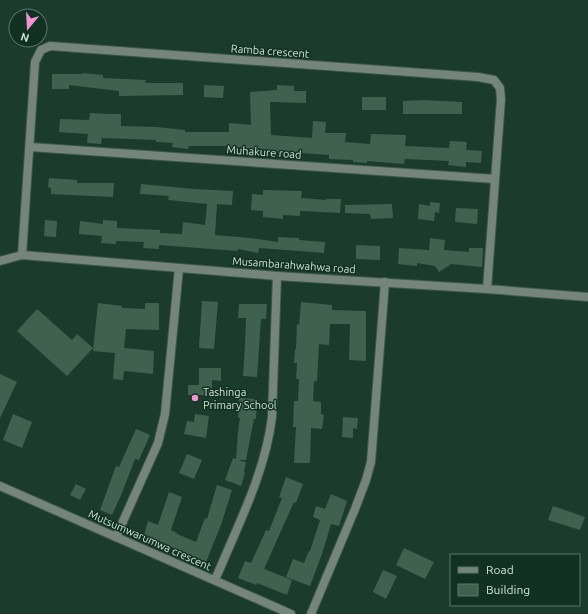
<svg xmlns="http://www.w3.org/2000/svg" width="588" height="614" font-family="Ubuntu,sans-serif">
  <rect width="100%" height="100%" fill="#1b3b2c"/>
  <g fill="#416150">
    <path d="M83,73L103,75V78L146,80L145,83H183V95L119,96V91L69,85V89H52V74H82Z"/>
    <path d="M204,85L224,86L223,98L204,97Z"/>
    <path d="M277,85L294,86V91H306V103L270,102L271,135L312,138L313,121L326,122L325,133H346L345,142L370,144L371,134L406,135L405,146L449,148L450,141L467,142L466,150L482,151L481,163L466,162V167L448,165L449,161L405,159L404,164L367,161V163L353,162V160L329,159V155L259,150L244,149L243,154L227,153L228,146H189L188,149L172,147L173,143L156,142V140L102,138L101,144L87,143L88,134L59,132L60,119L89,120L90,113L110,114H121V126L157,127L185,130V132H229V123L251,125L250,92L277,90Z"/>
    <rect x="362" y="97" width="24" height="13"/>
    <path d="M424,100L462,102V114H403V101Z"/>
    <path d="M49,178L77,180V183H114L113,197L51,194V188L48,187Z"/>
    <path d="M141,184L194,189L233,191L232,205L217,204L215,235L250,238L278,242V237L299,238V240L325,242L324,253L259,248L258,253L238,249V251L159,245V249L143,248L144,242L116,241V244L101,243L102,236L79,234L80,221L103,224V220L117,221V228L160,230V233L182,234L183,222L205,225L207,204L168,200L169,196L140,194Z"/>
    <path d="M263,190L302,191L301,198L326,200V199H341L340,213L300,211V216L283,215V219L263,217V211L251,210L252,194L263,195Z"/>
    <path d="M430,202L440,203L439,213L435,212L434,221L418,219L419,204L430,206Z"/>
    <path d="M392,204L393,218L371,219L370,214L345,213V205Z"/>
    <path d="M456,208L478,209L477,224L455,222Z"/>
    <path d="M45,220L57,221L56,237L44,236Z"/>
    <path d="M430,238L445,240L444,250L469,252V248H483L482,267L451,264L439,272L435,266L417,263V266L398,264L399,248L429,250Z"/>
    <path d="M356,245L380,246V260L356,259Z"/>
    <path d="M202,301L218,302L214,349L199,348Z"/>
    <path d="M301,302L332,305V310L366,311V361L349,360L350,324H330L329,345L319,344L317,381H314L313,401L321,402V414L324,415L322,429L311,428L310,463H294L296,427H293L294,401H298L299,379H296L297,363H294L295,349H296L297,324L299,325Z"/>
    <path d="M98,303L122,306V308L145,309V303H159V330L126,329L124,348L154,351L153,374L124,371L123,380L113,379L115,353L93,351Z"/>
    <path d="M239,304H267L266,319H261L257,377L243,376L245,345L246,318H238Z"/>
    <path d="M37,309L72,340L77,334L93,348L67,376L17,331Z"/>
    <path d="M199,368H221V381L212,380V395H188V385H199Z"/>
    <path d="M0,374L17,382L0,418Z"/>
    <path d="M239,398L257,399L256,419H254L246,460H238L246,462L244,472L245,473L241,486L225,480L233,458L236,459L238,431L240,418H238Z"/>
    <path d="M13,414L32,422L22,448L3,440Z"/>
    <path d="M195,414L209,416L206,438L184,434L187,421L194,422Z"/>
    <path d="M343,417L358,418L357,429L353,428V438L342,437Z"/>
    <path d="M136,429L150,435L139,460L135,459L122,493L112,515L100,510L116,466L119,467Z"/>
    <path d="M187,454L202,460L194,479L179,473Z"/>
    <path d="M286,477L303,484L296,503L294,502L264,569L292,580L287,595L257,583L256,585L238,578L245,561L251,563L266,530L269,531L282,498L279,497Z"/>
    <path d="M76,484L86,489L80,500L70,495Z"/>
    <path d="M217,485L232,490L221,525L206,562L144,535L148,521L158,525L169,492L182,497L171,530L177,533V534L196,542L205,518L207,519Z"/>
    <path d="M331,494L347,501L339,526L331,524L322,554L310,586L286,577L293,559L304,563L309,551H310L320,520L313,517L316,506L325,509Z"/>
    <path d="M553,506L585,517L580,530L548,520Z"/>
    <path d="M404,548L434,562L425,579L396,565Z"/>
    <path d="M383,570L397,576L386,599L373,592Z"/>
  </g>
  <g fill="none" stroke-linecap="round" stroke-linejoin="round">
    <defs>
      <g id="street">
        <path d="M30,147L495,179"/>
        <path d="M22,255L35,62L41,50L50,46L478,77L494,80L500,88L501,99L487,289"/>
        <path d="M0,261L22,255L277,276L487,289L588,297"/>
        <path d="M0,486L291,614"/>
        <path d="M116,537L158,443L165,414L179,268"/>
        <path d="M215,580C237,527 265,474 272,417L277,276"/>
        <path d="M311,614L355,509L366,480L371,462L385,282"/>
      </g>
    </defs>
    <use href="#street" stroke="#3c594b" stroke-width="10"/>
    <use href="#street" stroke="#76857c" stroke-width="8"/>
  </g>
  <circle fill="#f491d3" stroke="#113122" stroke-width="1.5" cx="195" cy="398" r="4"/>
  <g text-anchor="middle" stroke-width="3" stroke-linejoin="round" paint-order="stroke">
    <g font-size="11" fill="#d0e2d8" stroke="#113122">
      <text transform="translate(270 51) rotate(4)" y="4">Ramba crescent</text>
      <text transform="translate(264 152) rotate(4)" y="4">Muhakure road</text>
      <text transform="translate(294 265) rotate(4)" y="4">Musambarahwahwa road</text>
      <text transform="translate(150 540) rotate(24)" y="4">Mutsumwarumwa crescent</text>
    </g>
    <g font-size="11" fill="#d0e2d8" stroke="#113122" text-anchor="start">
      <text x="203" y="396">Tashinga<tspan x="203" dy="13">Primary School</tspan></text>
    </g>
  </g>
  <rect x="450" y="554" width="130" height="52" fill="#113122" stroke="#5d786b"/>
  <rect x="458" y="567" width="20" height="6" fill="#76857c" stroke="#5d786b"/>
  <text x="486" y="574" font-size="12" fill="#d0e2d8">Road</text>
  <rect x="458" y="584" width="20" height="12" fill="#416150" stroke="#5d786b"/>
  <text x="486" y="594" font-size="12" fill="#d0e2d8">Building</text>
  <g transform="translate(28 28) rotate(198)"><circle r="19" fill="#113122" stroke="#5d786b"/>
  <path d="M0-3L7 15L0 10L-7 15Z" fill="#f491d3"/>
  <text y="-6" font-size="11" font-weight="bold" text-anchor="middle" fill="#d0e2d8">N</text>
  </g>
</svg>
